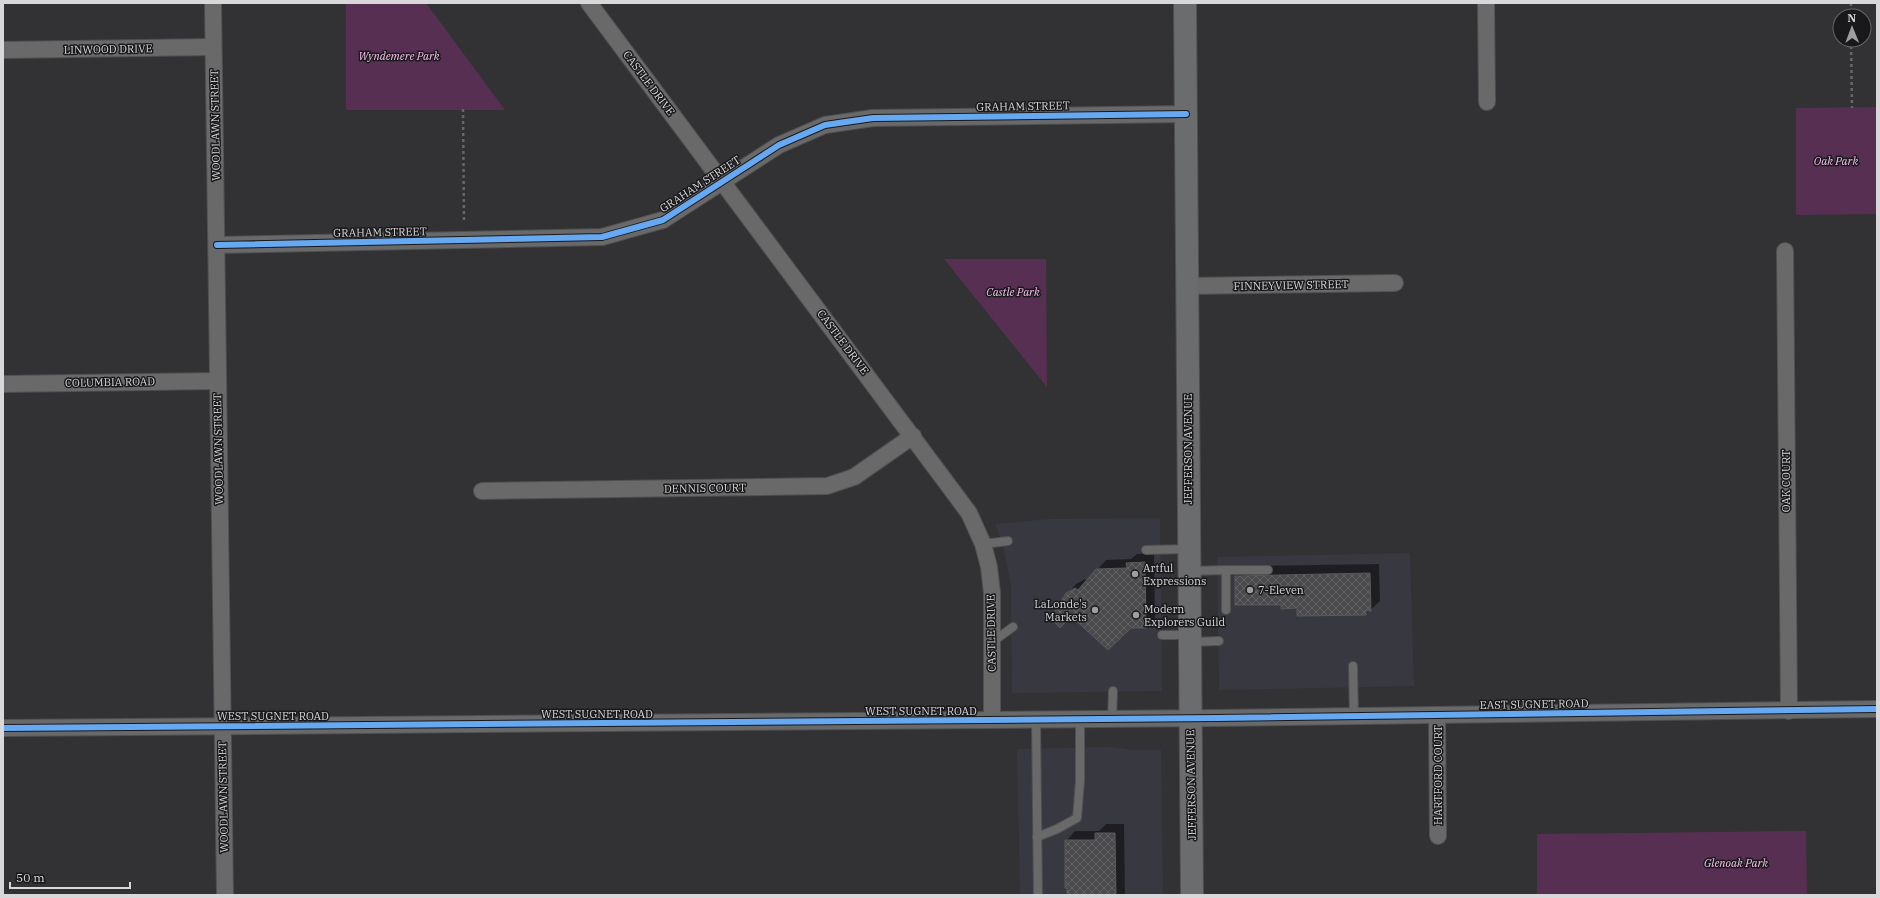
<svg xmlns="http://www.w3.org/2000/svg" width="1880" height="898" font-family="'IBM Plex Serif',serif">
  <defs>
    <pattern id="building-cross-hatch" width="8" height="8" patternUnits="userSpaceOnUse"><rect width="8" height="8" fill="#4a4a4c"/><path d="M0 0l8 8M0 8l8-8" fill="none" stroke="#636365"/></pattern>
  </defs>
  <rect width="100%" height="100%" fill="#323234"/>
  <g fill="#383841">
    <path d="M1160,518L1162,691L1012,693L1011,584L1002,542L995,524L1050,519Z"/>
    <path d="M1410,553L1414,686L1219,690L1217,557Z"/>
    <path d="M1111,747L1133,750H1161L1163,895H1020L1017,749Z"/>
  </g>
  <g fill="#572f53">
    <path d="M346,3H426L505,110H346Z"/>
    <path d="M1877,107V214L1796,215V108Z"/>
    <path d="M944,259H1046L1047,387Z"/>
    <path d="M1806,831L1807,895H1537V834Z"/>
  </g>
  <g fill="#0007">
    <path d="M1154,553L1155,618L1146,627H1130L1062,605L1067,594L1076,584L1085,579L1087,581L1106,560L1131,559L1137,554Z"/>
    <path d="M1379,564L1380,601L1366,614L1298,607L1282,604H1236V576L1245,566Z"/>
    <path d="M1106,824H1124L1125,895H1068L1066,841L1075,831H1099Z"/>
  </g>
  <g fill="url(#building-cross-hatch)" stroke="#59595b">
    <path d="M1145,562L1146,628H1131L1108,650L1071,616L1060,628L1049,616L1061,605L1059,604L1066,593L1075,588L1078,590L1096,569L1127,568L1126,563Z"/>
    <path d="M1370,573L1371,611H1366V615L1297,616V608L1281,609V605H1235V576Z"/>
    <path d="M1095,833H1115L1116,895H1067V888H1065V840H1095Z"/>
  </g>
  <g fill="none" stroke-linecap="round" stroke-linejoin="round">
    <defs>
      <g id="lane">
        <path d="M983,544L1008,541"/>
        <path d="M1146,550L1188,549"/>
        <path d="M1226,570H1268"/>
        <path d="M1190,571L1226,570V610"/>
        <path d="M1162,635H1189"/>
        <path d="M992,642L1013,627"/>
        <path d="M1191,642L1219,641"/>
        <path d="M1353,666L1354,717"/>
        <path d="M1112,719L1113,691"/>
        <path d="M1036,720L1038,895"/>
        <path d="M1037,837L1057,829L1077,818L1080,781V720"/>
      </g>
      <g id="street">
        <path d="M213,3L225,895"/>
        <path d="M589,3L969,513L983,544L989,567L992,593V720"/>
        <path d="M1486,3L1487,102"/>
        <path d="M3,50L213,47"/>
        <path d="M217,245L602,237L663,220L779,145L825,125L873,118L1186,114"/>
        <path d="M1785,251L1789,711"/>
        <path d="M1187,286L1395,283"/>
        <path d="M3,384L217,381"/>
        <path d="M482,491L827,486L854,477L913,436"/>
        <path d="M1437,715L1438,836"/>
        <path d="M3,728L1216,718L1877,709"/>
      </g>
      <path id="secondary" d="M1185,3L1192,895"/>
    </defs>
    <use href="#lane" stroke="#505052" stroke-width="10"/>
    <use href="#street" stroke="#505052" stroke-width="18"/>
    <use href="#secondary" stroke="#505052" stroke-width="24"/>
    <g stroke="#666667" stroke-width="2.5" stroke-dasharray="3 3" stroke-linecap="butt">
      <path d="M1851,3V16"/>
      <path d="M1851,40L1852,108"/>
      <path d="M463,109L464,222"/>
    </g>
    <use href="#lane" stroke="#69696a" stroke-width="8"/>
    <use href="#street" stroke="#69696a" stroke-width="16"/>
    <use href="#secondary" stroke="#6b6c6d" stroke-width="22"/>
    <defs>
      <g id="cycleway">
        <path d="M217,245L602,237L663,220L779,145L825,125L873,118L1186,114"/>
        <path d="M3,728L1216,718L1877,709"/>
      </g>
    </defs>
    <use href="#cycleway" stroke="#19191b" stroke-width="8"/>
    <use href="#cycleway" stroke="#66a8f1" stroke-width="6"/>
  </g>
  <g fill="#9e9ea0" stroke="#19191b" stroke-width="1.5">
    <circle cx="1135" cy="574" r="4"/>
    <circle cx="1250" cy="590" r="4"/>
    <circle cx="1095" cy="610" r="4"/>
    <circle cx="1136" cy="615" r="4"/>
  </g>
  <g text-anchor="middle" stroke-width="3" stroke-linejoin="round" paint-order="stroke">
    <g font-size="11" fill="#d8d8da" stroke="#19191b">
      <text transform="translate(108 49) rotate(-1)" y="4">LINWOOD DRIVE</text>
      <text transform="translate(649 83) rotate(53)" y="4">CASTLE DRIVE</text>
      <text transform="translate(1023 106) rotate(-1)" y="4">GRAHAM STREET</text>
      <text transform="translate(215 125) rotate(-91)" y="4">WOODLAWN STREET</text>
      <text transform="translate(700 184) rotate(-33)" y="4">GRAHAM STREET</text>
      <text transform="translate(380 232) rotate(-1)" y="4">GRAHAM STREET</text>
      <text transform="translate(1291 285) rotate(-1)" y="4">FINNEYVIEW STREET</text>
      <text transform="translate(843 342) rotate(53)" y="4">CASTLE DRIVE</text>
      <text transform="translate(110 382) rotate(-1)" y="4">COLUMBIA ROAD</text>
      <text transform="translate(218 449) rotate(-91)" y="4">WOODLAWN STREET</text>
      <text transform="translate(1188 449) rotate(-90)" y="4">JEFFERSON AVENUE</text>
      <text transform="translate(1786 481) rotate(-90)" y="4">OAK COURT</text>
      <text transform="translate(705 488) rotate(-1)" y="4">DENNIS COURT</text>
      <text transform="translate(991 633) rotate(-91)" y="4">CASTLE DRIVE</text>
      <text transform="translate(1534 704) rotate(-1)" y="4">EAST SUGNET ROAD</text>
      <text x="921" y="715">WEST SUGNET ROAD</text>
      <text x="597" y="718">WEST SUGNET ROAD</text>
      <text x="273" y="720">WEST SUGNET ROAD</text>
      <text transform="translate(1438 775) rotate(-90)" y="4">HARTFORD COURT</text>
      <text transform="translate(1191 785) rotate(-91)" y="4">JEFFERSON AVENUE</text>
      <text transform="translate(223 797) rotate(-91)" y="4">WOODLAWN STREET</text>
    </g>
    <g font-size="11" font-style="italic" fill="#f9c0f0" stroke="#19191b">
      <text x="399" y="60">Wyndemere Park</text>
      <text x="1836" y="165">Oak Park</text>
      <text x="1013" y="296">Castle Park</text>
      <text x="1736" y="867">Glenoak Park</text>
    </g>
    <g font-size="11" fill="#d8d8da" stroke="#19191b" text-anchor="start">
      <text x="1143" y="572">Artful<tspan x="1143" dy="13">Expressions</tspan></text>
      <text x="1258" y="594">7-Eleven</text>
      <text x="1087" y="608" text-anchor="end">LaLonde's<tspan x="1087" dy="13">Markets</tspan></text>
      <text x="1144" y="613">Modern<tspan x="1144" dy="13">Explorers Guild</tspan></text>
    </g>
  </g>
  <rect width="1880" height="898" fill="none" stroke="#d8d8da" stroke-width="8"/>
  <g transform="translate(1852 28) rotate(359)"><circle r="19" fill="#19191b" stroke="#656567"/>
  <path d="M0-3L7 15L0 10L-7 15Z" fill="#9e9ea0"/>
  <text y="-6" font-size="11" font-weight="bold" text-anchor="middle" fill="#d8d8da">N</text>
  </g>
  <path d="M10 882v6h120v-6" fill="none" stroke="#d8d8da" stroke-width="2"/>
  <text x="16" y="882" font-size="12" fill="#d8d8da" stroke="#19191b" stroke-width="3" paint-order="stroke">50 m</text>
</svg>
